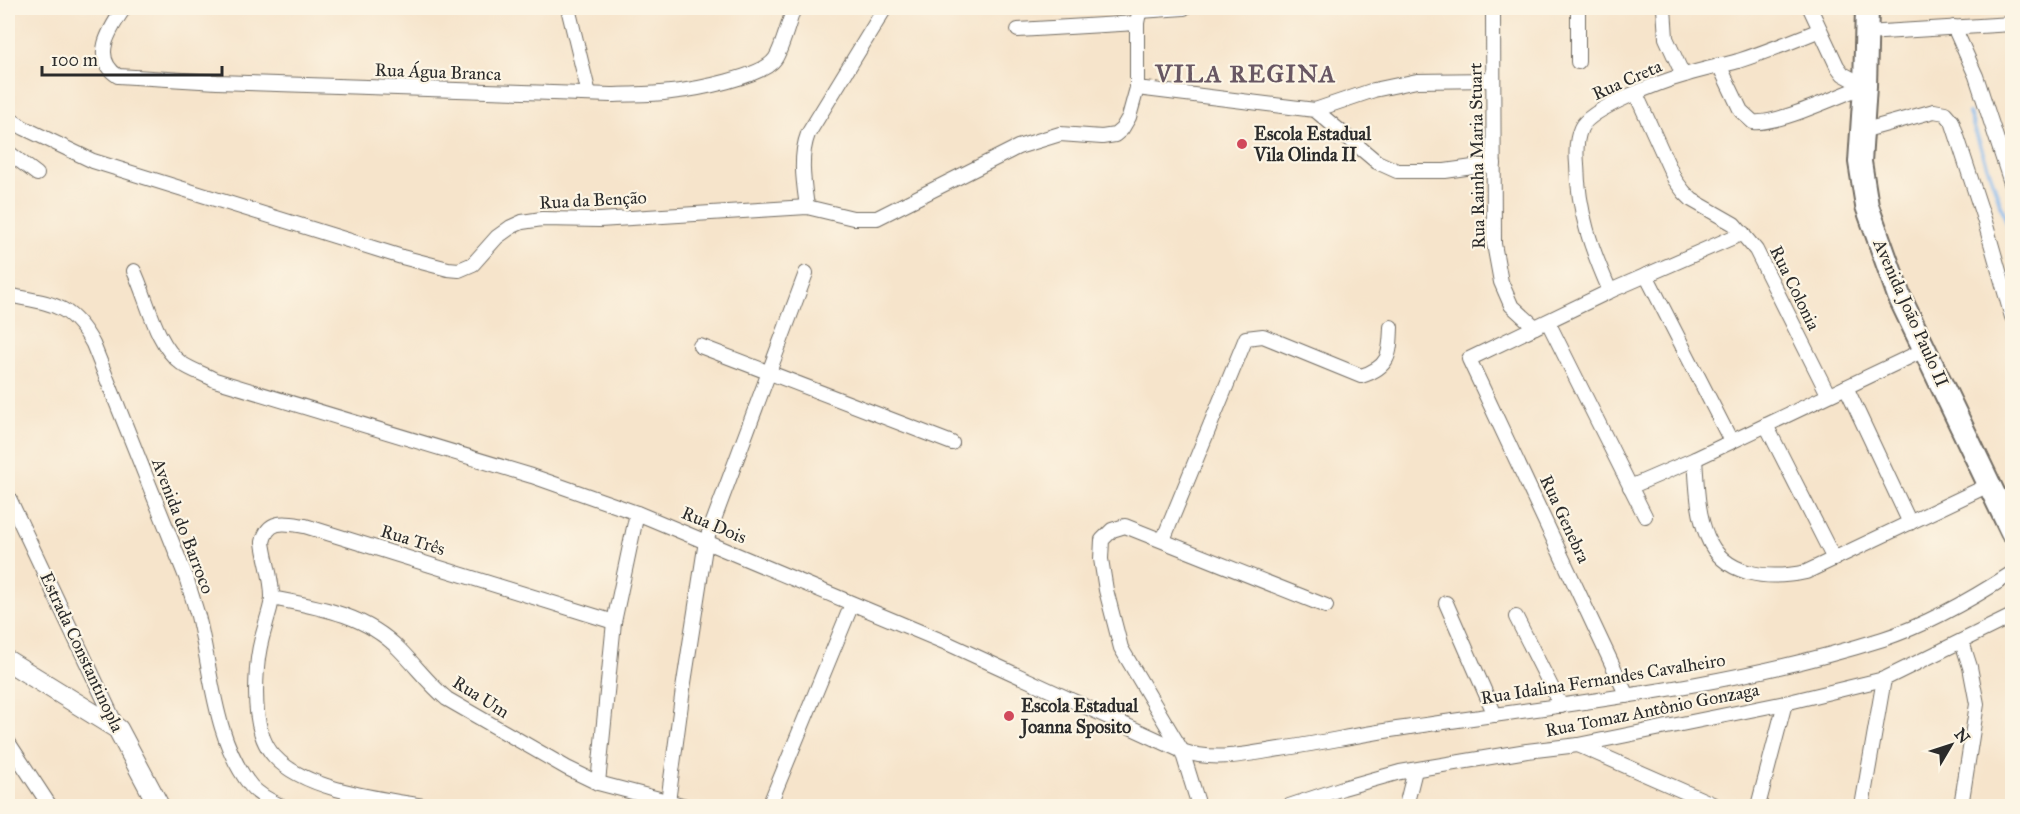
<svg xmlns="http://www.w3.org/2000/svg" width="2020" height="814" font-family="'IM FELL Great Primer',serif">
  <rect width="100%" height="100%" fill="#fcf5e5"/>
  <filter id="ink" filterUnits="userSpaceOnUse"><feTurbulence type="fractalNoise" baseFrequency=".0167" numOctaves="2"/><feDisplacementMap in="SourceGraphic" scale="12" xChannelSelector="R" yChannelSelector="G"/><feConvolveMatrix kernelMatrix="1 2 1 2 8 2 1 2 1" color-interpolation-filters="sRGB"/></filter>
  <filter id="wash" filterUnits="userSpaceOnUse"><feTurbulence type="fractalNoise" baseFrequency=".008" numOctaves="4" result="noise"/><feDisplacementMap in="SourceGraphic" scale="24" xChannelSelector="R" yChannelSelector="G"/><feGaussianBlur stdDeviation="1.35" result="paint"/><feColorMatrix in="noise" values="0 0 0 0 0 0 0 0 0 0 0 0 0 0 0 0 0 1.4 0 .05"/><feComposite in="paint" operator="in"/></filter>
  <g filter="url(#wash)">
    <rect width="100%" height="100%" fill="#f6e4cb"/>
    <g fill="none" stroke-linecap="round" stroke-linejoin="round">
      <path stroke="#7db3ec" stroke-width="4" d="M1969,113L2012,237"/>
    </g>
  </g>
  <g filter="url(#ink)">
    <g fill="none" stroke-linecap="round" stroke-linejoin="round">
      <defs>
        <g id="street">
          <path d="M124,8C110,29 90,58 118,76L217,82L611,95C631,94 651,95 671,92C693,90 763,77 775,59C782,49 789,21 794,8"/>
          <path d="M568,8L589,94"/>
          <path d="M1140,8L1137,23V88L1315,110L1377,162L1397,171H1445L1494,164"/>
          <path d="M1493,8L1494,244L1501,282L1511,305L1535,327"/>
          <path d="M1578,8V62"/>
          <path d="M1664,8L1666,38L1683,75"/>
          <path d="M1810,8L1837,66L1843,74L1865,86"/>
          <path d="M1140,11L1184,8"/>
          <path d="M1954,27L1976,76L2012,186"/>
          <path d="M1018,30L1137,23"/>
          <path d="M1866,33L2012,24"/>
          <path d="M1719,65L1741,111L1753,122C1777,125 1840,95 1865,86"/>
          <path d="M1636,94L1675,180L1684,192L1692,200L1734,224L1756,250L1828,394"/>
          <path d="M1315,110L1374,90L1417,81L1492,80"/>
          <path d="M8,118L24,128L93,161L402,257L448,269L459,270L473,264L497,237L511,227L522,222L542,219L599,220L807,207L853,218H877L1018,147L1060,134L1102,137L1115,135L1122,129L1129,117L1137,88"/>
          <path d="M1862,131L1934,111L1945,113L1952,121L1985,222L2012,317"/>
          <path d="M8,152L37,174"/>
          <path d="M807,207C804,184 799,157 808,134L885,8"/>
          <path d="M134,271C147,298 156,345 181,363C191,370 204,374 215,380L532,476L637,513L949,644L1182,751C1214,762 1248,754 1280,749C1319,743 1358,735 1397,729C1560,704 1725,689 1883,639C1929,624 1972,599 2012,573"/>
          <path d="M1646,275L1731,441"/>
          <path d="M1610,291C1591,248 1578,212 1577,164C1576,153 1576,139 1581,128C1590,108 1663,81 1685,75C1703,69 1721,66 1738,61C1766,52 1793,41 1820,30"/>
          <path d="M8,295C51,304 70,302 93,344L186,577C190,590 194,603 198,616C212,672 214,740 251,786C259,795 270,801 281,806"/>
          <path d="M1548,322L1645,516"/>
          <path d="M700,346L952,443"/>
          <path d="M1846,387L1910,523"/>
          <path d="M1766,425L1834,559"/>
          <path d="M1695,459C1697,485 1697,512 1707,536C1723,577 1769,580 1806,572L1991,484"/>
          <path d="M1630,487L1695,459L1924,350"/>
          <path d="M8,496L118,729"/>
          <path d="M1163,540L1246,338L1263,336L1361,376C1390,367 1390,354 1391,327"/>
          <path d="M272,598C318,607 365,614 399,649C416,666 429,684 447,699L567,768L598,783L686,806"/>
          <path d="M1446,603L1495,715"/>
          <path d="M1516,617L1561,706"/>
          <path d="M1627,696L1469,359L1610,291L1743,233"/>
          <path d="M8,742L50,806"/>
          <path d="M1578,745L1717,806"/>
          <path d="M598,783L614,622L637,513"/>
          <path d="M668,802L683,689L706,541L806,273"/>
          <path d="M424,806C381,799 304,790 274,756C254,734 255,695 257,668C258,654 261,640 265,627C267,617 272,606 272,596C272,577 265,560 263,542C268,518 286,523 305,526L614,622"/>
          <path d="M769,806L852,604"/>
          <path d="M1199,806L1182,751L1121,648L1106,590L1101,559L1102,540L1112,530L1125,526L1326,606"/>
          <path d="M1289,806L1343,788L1400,772L1527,751L1578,745L1785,703L1884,679L2012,616"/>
          <path d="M1406,806L1415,770"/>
          <path d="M1758,806L1785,703"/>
          <path d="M1862,806L1884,679"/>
          <path d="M1961,806L1977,704L1970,667L1962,642"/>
        </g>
        <path id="secondary" d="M8,661L118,729L159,806"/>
        <path id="primary" d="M1867,8L1865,86L1860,162L1867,206L1899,296L2012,532"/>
      </defs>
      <use href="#street" stroke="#726c63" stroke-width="16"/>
      <use href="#secondary" stroke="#726c63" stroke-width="22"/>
      <use href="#primary" stroke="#726c63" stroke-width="26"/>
      <use href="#street" stroke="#fff" stroke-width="14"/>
      <use href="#secondary" stroke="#fff" stroke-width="20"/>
      <use href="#primary" stroke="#fff" stroke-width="22"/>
    </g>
  </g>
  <g fill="#d1495b" stroke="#fcf5e5" stroke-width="2">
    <circle cx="1242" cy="144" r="6"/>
    <circle cx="1009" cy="716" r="6"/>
  </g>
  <g text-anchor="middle" stroke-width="4.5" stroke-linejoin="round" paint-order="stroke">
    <g font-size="18" fill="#2b2b2b" stroke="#fcf5e5">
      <text transform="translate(438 72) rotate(2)" y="6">Rua Água Branca</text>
      <text transform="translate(1627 80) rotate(-24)" y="6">Rua Creta</text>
      <text transform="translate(1477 156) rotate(-91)" y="6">Rua Rainha Maria Stuart</text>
      <text transform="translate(593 200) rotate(-3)" y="6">Rua da Benção</text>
      <text transform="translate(1795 288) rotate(64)" y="6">Rua Colonia</text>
      <text transform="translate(1911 313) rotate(66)" y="6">Avenida João Paulo II</text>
      <text transform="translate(1565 519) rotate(65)" y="6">Rua Genebra</text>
      <text transform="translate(714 525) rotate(23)" y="6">Rua Dois</text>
      <text transform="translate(183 526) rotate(69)" y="6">Avenida do Barroco</text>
      <text transform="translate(413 540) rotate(17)" y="6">Rua Três</text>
      <text transform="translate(82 652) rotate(65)" y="6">Estrada Constantinopla</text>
      <text transform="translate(1603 679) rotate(-9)" y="6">Rua Idalina Fernandes Cavalheiro</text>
      <text transform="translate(481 697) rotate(32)" y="6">Rua Um</text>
      <text transform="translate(1652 710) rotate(-11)" y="6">Rua Tomaz Antônio Gonzaga</text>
    </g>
    <g font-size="18" font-weight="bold" fill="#2b2b2b" stroke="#fcf5e5" text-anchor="start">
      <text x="1254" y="140">Escola Estadual<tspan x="1254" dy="21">Vila Olinda II</tspan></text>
      <text x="1021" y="712">Escola Estadual<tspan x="1021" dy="21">Joanna Sposito</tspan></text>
    </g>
    <g font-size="24" font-weight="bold" letter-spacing="1.5" fill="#685763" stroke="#fcf5e5">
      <text x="1246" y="82">VILA REGINA</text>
    </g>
  </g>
  <rect width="2020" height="814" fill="none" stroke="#fcf5e5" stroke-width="30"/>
  <g transform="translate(1951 745) rotate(51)" stroke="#fcf5e5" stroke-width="4.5" paint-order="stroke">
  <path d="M0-4.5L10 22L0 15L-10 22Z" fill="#2b2b2b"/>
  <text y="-9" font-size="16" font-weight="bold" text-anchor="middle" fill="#2b2b2b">N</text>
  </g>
  <path d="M42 66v9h180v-9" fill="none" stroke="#2b2b2b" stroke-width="3"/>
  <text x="51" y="66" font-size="18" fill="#2b2b2b" stroke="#fcf5e5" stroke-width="4.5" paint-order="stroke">100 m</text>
</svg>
